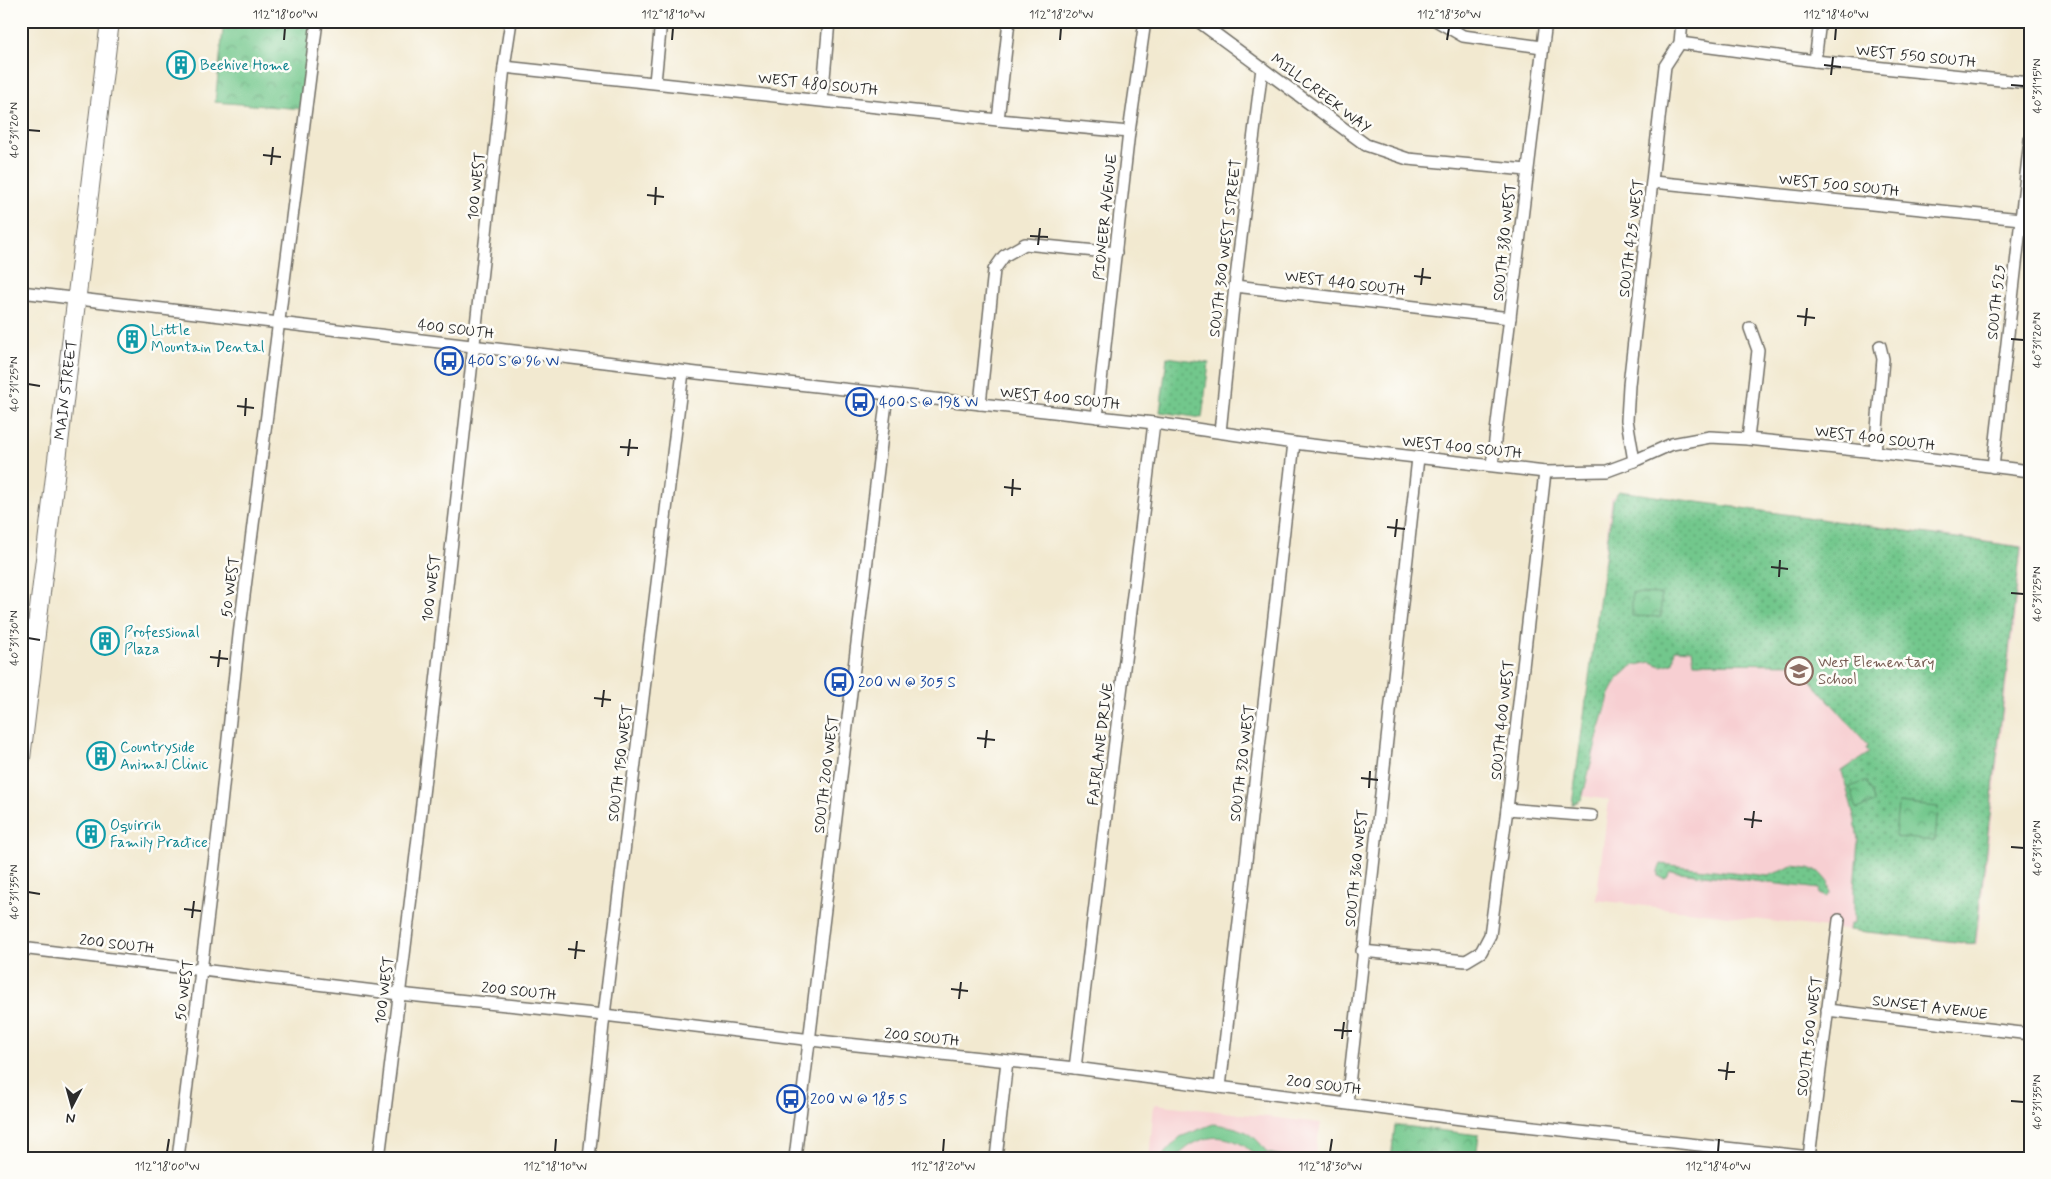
<svg xmlns="http://www.w3.org/2000/svg" width="2051" height="1179" font-family="Mynerve,sans-serif">
  <defs>
    <pattern id="grass-dots" width="8" height="8" patternUnits="userSpaceOnUse" patternTransform="scale(1.25)"><rect width="8" height="8" fill="#72c78c"/><path d="M2 2h.1M6 6h.1" fill="none" stroke="#5ea273" stroke-width="1.8" stroke-linecap="round"/></pattern>
    <pattern id="park-crowns" width="20" height="18" patternUnits="userSpaceOnUse" patternTransform="scale(1.25)"><rect width="20" height="18" fill="#72c78c"/><path d="M2 6a3 3 0 1 1 6 0M12 15a3 3 0 1 1 6 0" fill="none" stroke="#5ea273"/></pattern>
  </defs>
  <rect width="100%" height="100%" fill="#fdfcf7"/>
  <filter id="ink" filterUnits="userSpaceOnUse"><feTurbulence type="fractalNoise" baseFrequency=".02" numOctaves="2"/><feDisplacementMap in="SourceGraphic" scale="10" xChannelSelector="R" yChannelSelector="G"/><feConvolveMatrix kernelMatrix="1 2 1 2 8 2 1 2 1" color-interpolation-filters="sRGB"/></filter>
  <filter id="wash" filterUnits="userSpaceOnUse"><feTurbulence type="fractalNoise" baseFrequency=".0096" numOctaves="4" result="noise"/><feDisplacementMap in="SourceGraphic" scale="20" xChannelSelector="R" yChannelSelector="G"/><feGaussianBlur stdDeviation="1.12" result="paint"/><feColorMatrix in="noise" values="0 0 0 0 0 0 0 0 0 0 0 0 0 0 0 0 0 1.4 0 .05"/><feComposite in="paint" operator="in"/></filter>
  <g filter="url(#wash)">
    <rect width="100%" height="100%" fill="#f2e9d0"/>
    <g fill="#f7cfd2">
      <path d="M1619,491L2023,546L1977,946L1596,900L1609,800L1576,795L1611,498Z"/>
      <path d="M1154,1104L1321,1123L1314,1158H1149Z"/>
    </g>
    <g fill="url(#grass-dots)" stroke="#4e795c">
      <path d="M1167,357L1209,363L1202,418L1160,412Z"/>
      <path d="M1619,491L2021,547L1975,944L1849,930L1850,924H1854V889L1858,840L1855,820L1842,771L1869,753L1866,748L1869,746L1806,675L1801,664L1694,663L1692,650L1675,649L1673,663L1661,666L1651,662L1632,666L1618,679L1610,694L1599,731L1582,799L1572,805L1613,499Z"/>
      <path d="M1661,864L1768,876L1793,866L1809,868L1820,872L1828,881L1830,894L1826,897L1819,894L1820,889L1670,871L1667,877L1664,878L1658,876V871Z"/>
    </g>
    <g fill="url(#park-crowns)" stroke="#4e795c">
      <path d="M224,21H316L302,109L215,102Z"/>
      <path d="M1632,593L1661,594V617L1632,616Z"/>
      <path d="M1867,781L1875,803L1857,809L1850,787Z"/>
      <path d="M1898,803L1938,807L1935,841L1895,837Z"/>
      <path d="M1395,1125L1479,1135L1476,1158H1391Z"/>
    </g>
    <path fill="#72c78c" stroke="#4e795c" d="M1213,1124C1238,1127 1253,1130 1267,1153L1283,1156V1158C1276,1158 1265,1160 1259,1158C1254,1156 1248,1148 1243,1145C1218,1131 1195,1137 1176,1158H1160L1180,1137Z"/>
  </g>
  <g filter="url(#ink)">
    <g fill="none" stroke-linecap="round" stroke-linejoin="round">
      <defs>
        <g id="minor">
          <path d="M1198,21L1366,145L1408,159L1527,170"/>
          <path d="M1437,21L1463,36L1542,47"/>
          <path d="M1680,43L1815,61L2030,83"/>
          <path d="M1815,61L1820,21"/>
          <path d="M504,67L998,120L1129,132"/>
          <path d="M655,82L661,21"/>
          <path d="M822,100L829,21"/>
          <path d="M998,120L1009,21"/>
          <path d="M1653,182L2021,219"/>
          <path d="M1235,286L1510,318"/>
          <path d="M21,292L697,373L1154,423L1294,443L1545,472L1607,471L1634,461L1672,444L1710,437L1748,439L1875,452L2030,471"/>
          <path d="M980,404L994,270L1004,256L1025,244L1116,253"/>
          <path d="M1097,417L1129,132L1145,21"/>
          <path d="M1220,432L1235,286L1262,68"/>
          <path d="M1748,439L1758,350L1750,328"/>
          <path d="M1875,452L1883,359L1880,346"/>
          <path d="M1634,461L1627,420L1629,385L1665,66L1680,43L1682,21"/>
          <path d="M1492,465L1546,21"/>
          <path d="M1993,467L2030,140"/>
          <path d="M1507,809L1592,816"/>
          <path d="M21,948L399,994L604,1015L828,1042L1075,1068L1469,1120L1819,1158"/>
          <path d="M1362,951L1466,961L1481,952L1490,935L1507,809L1545,472"/>
          <path d="M1827,1010L2030,1034"/>
          <path d="M1075,1068L1154,423"/>
          <path d="M1220,1087L1294,443"/>
          <path d="M1347,1103L1418,458"/>
          <path d="M1809,1157L1839,920"/>
          <path d="M178,1158L219,824L239,635L317,21"/>
          <path d="M379,1158C425,795 465,431 504,67L511,21"/>
          <path d="M589,1158L604,1015L683,372"/>
          <path d="M795,1158L887,394"/>
          <path d="M996,1158L1007,1061"/>
        </g>
        <g id="highway">
          <path id="s1" d="M21,758L110,21"/>
        </g>
      </defs>
      <use href="#minor" stroke="#716e65" stroke-width="14"/>
      <use href="#highway" stroke="#716e65" stroke-width="20"/>
      <use href="#minor" stroke="#fff" stroke-width="11"/>
      <use href="#highway" stroke="#fff" stroke-width="18"/>
    </g>
  </g>
  <path fill="none" stroke="#2b2b2b" stroke-width="2" d="M284,40L285,28M672,40L673,28M1060,40L1061,28M1447,40L1449,28M1835,40L1836,28M1824,65L1841,67M1831,75L1833,57M2011,85L2024,86M28,130L40,131M263,155L281,157M271,165L273,147M647,195L664,197M655,205L656,187M1030,236L1048,237M1038,245L1040,228M1414,276L1431,278M1421,285L1423,268M1797,316L1815,318M1805,326L1807,308M2011,339L2024,340M28,384L40,386M237,406L254,408M245,416L246,398M620,447L638,448M628,456L630,439M1004,487L1021,489M1012,496L1013,479M1387,527L1405,529M1395,537L1397,519M1771,567L1788,569M1779,577L1780,560M2011,593L2024,594M28,638L40,640M210,657L228,659M218,667L220,650M594,698L611,700M602,707L604,690M977,738L995,740M985,748L987,730M1361,778L1378,780M1369,788L1370,771M1744,819L1762,821M1752,828L1754,811M2011,847L2024,848M28,892L40,894M184,909L201,911M192,918L194,901M568,949L585,951M575,959L577,941M951,989L968,991M959,999L961,982M1334,1030L1352,1031M1342,1039L1344,1022M1718,1070L1735,1072M1726,1080L1728,1062M2011,1101L2024,1102M167,1152L169,1139M555,1152L556,1139M943,1152L944,1139M1330,1152L1332,1139M1718,1152L1719,1139"/>
  <defs>
    <symbol id="building-ring" viewBox="-11 -11 22 22"><circle r="9.5" fill="#fdfcf7" stroke="#0f9aa8" stroke-width="1.5"/><path d="M-4-6H4V6H1V3H-1V6H-4ZM-2.5-4.3h1.7v1.8h-1.7ZM.8-4.3h1.7v1.8H.8ZM-2.5-1h1.7V.8h-1.7ZM.8-1h1.7V.8H.8Z" fill="#0f9aa8"/></symbol>
    <symbol id="bus-ring" viewBox="-11 -11 22 22"><circle r="9.5" fill="#fdfcf7" stroke="#1a4fb4" stroke-width="1.5"/><path d="M-5-6H5V4H4V6H2V4H-2V6H-4V4H-5ZM-3.5-4V0h7V-4ZM-3.5 1.2v1.5H-2V1.2ZM2 1.2v1.5H3.5V1.2Z" fill="#1a4fb4"/></symbol>
    <symbol id="school-ring" viewBox="-11 -11 22 22"><circle r="9.5" fill="#fdfcf7" stroke="#8d6e63" stroke-width="1.5"/><path d="M0-5L7-2L0 1L-7-2ZM-4 1L0 2.5L4 1V4Q0 6-4 4Z" fill="#8d6e63"/></symbol>
  </defs>
  <g fill-rule="evenodd">
    <use href="#building-ring" x="165" y="49" width="32" height="32"/>
    <use href="#building-ring" x="116" y="323" width="32" height="32"/>
    <use href="#bus-ring" x="433" y="345" width="32" height="32"/>
    <use href="#bus-ring" x="844" y="386" width="32" height="32"/>
    <use href="#building-ring" x="89" y="625" width="32" height="32"/>
    <use href="#school-ring" x="1783" y="655" width="32" height="32"/>
    <use href="#bus-ring" x="823" y="666" width="32" height="32"/>
    <use href="#building-ring" x="85" y="740" width="32" height="32"/>
    <use href="#building-ring" x="75" y="818" width="32" height="32"/>
    <use href="#bus-ring" x="775" y="1083" width="32" height="32"/>
  </g>
  <g text-anchor="middle" stroke-width="5" stroke-linejoin="round" paint-order="stroke">
    <g font-size="15" fill="#2b2b2b" stroke="#fdfcf7">
      <text transform="translate(1916 56) rotate(6)" y="5">WEST 550 SOUTH</text>
      <text transform="translate(818 84) rotate(6)" y="5">WEST 480 SOUTH</text>
      <text transform="translate(1321 93) rotate(37)" y="5">MILLCREEK WAY</text>
      <text transform="translate(1839 185) rotate(6)" y="5">WEST 500 SOUTH</text>
      <text transform="translate(476 186) rotate(-84)" y="5">100 WEST</text>
      <text transform="translate(1105 217) rotate(-84)" y="5">PIONEER AVENUE</text>
      <text transform="translate(1631 238) rotate(-83)" y="5">SOUTH 425 WEST</text>
      <text transform="translate(1504 242) rotate(-84)" y="5">SOUTH 380 WEST</text>
      <text transform="translate(1225 248) rotate(-83)" y="5">SOUTH 300 WEST STREET</text>
      <text transform="translate(1345 283) rotate(7)" y="5">WEST 440 SOUTH</text>
      <text transform="translate(1996 302) rotate(-84)" y="5">SOUTH 525</text>
      <text transform="translate(456 329) rotate(7)" y="5">400 SOUTH</text>
      <text dy="5" stroke="none"><textPath href="#s1" startOffset="371">MAIN STREET</textPath></text>
      <text transform="translate(1060 398) rotate(6)" y="5">WEST 400 SOUTH</text>
      <text transform="translate(1875 438) rotate(7)" y="5">WEST 400 SOUTH</text>
      <text transform="translate(1462 447) rotate(6)" y="5">WEST 400 SOUTH</text>
      <text transform="translate(230 587) rotate(-83)" y="5">50 WEST</text>
      <text transform="translate(431 588) rotate(-83)" y="5">100 WEST</text>
      <text transform="translate(1502 720) rotate(-84)" y="5">SOUTH 400 WEST</text>
      <text transform="translate(1100 744) rotate(-83)" y="5">FAIRLANE DRIVE</text>
      <text transform="translate(620 763) rotate(-83)" y="5">SOUTH 150 WEST</text>
      <text transform="translate(1242 763) rotate(-83)" y="5">SOUTH 320 WEST</text>
      <text transform="translate(826 774) rotate(-83)" y="5">SOUTH 200 WEST</text>
      <text transform="translate(1356 868) rotate(-84)" y="5">SOUTH 360 WEST</text>
      <text transform="translate(117 944) rotate(7)" y="5">200 SOUTH</text>
      <text transform="translate(184 990) rotate(-83)" y="5">50 WEST</text>
      <text transform="translate(384 990) rotate(-83)" y="5">100 WEST</text>
      <text transform="translate(519 991) rotate(6)" y="5">200 SOUTH</text>
      <text transform="translate(1930 1007) rotate(7)" y="5">SUNSET AVENUE</text>
      <text transform="translate(1809 1036) rotate(-83)" y="5">SOUTH 500 WEST</text>
      <text transform="translate(922 1037) rotate(6)" y="5">200 SOUTH</text>
      <text transform="translate(1324 1085) rotate(7)" y="5">200 SOUTH</text>
    </g>
    <g font-size="15" fill="#0d838f" stroke="#fdfcf7" text-anchor="start">
      <text x="200" y="70">Beehive Home</text>
      <text x="151" y="335">Little<tspan x="151" dy="17">Mountain Dental</tspan></text>
      <text x="124" y="637">Professional<tspan x="124" dy="17">Plaza</tspan></text>
      <text x="120" y="752">Countryside<tspan x="120" dy="17">Animal Clinic</tspan></text>
      <text x="110" y="830">Oquirrih<tspan x="110" dy="17">Family Practice</tspan></text>
    </g>
    <g font-size="15" fill="#164399" stroke="#fdfcf7" text-anchor="start">
      <text x="468" y="366">400 S @ 96 W</text>
      <text x="879" y="407">400 S @ 198 W</text>
      <text x="858" y="687">200 W @ 305 S</text>
      <text x="810" y="1104">200 W @ 185 S</text>
    </g>
    <g font-size="15" fill="#785e54" stroke="#fdfcf7" text-anchor="start">
      <text x="1818" y="667">West Elementary<tspan x="1818" dy="17">School</tspan></text>
    </g>
  </g>
  <rect width="2051" height="1179" fill="none" stroke="#fdfcf7" stroke-width="55"/>
  <g transform="translate(72 1106) rotate(186)" stroke="#fdfcf7" stroke-width="4" paint-order="stroke">
  <path d="M0-4L9 19L0 12L-9 19Z" fill="#2b2b2b"/>
  <text y="-8" font-size="14" font-weight="bold" text-anchor="middle" fill="#2b2b2b">N</text>
  </g>
  <rect x="28" y="28" width="1996" height="1124" fill="none" stroke="#2b2b2b" stroke-width="2"/>
  <g font-size="12" text-anchor="middle" fill="#2b2b2b">
    <text x="285" y="18">112°18'00"W</text>
    <text x="673" y="18">112°18'10"W</text>
    <text x="1061" y="18">112°18'20"W</text>
    <text x="1449" y="18">112°18'30"W</text>
    <text x="1836" y="18">112°18'40"W</text>
    <text transform="translate(2037 86) rotate(-90)" y="4">40°31'15"N</text>
    <text transform="translate(14 130) rotate(-90)" y="4">40°31'20"N</text>
    <text transform="translate(2037 340) rotate(-90)" y="4">40°31'20"N</text>
    <text transform="translate(14 384) rotate(-90)" y="4">40°31'25"N</text>
    <text transform="translate(2037 594) rotate(-90)" y="4">40°31'25"N</text>
    <text transform="translate(14 638) rotate(-90)" y="4">40°31'30"N</text>
    <text transform="translate(2037 848) rotate(-90)" y="4">40°31'30"N</text>
    <text transform="translate(14 892) rotate(-90)" y="4">40°31'35"N</text>
    <text transform="translate(2037 1102) rotate(-90)" y="4">40°31'35"N</text>
    <text x="167" y="1170">112°18'00"W</text>
    <text x="555" y="1170">112°18'10"W</text>
    <text x="943" y="1170">112°18'20"W</text>
    <text x="1330" y="1170">112°18'30"W</text>
    <text x="1718" y="1170">112°18'40"W</text>
  </g>
</svg>
